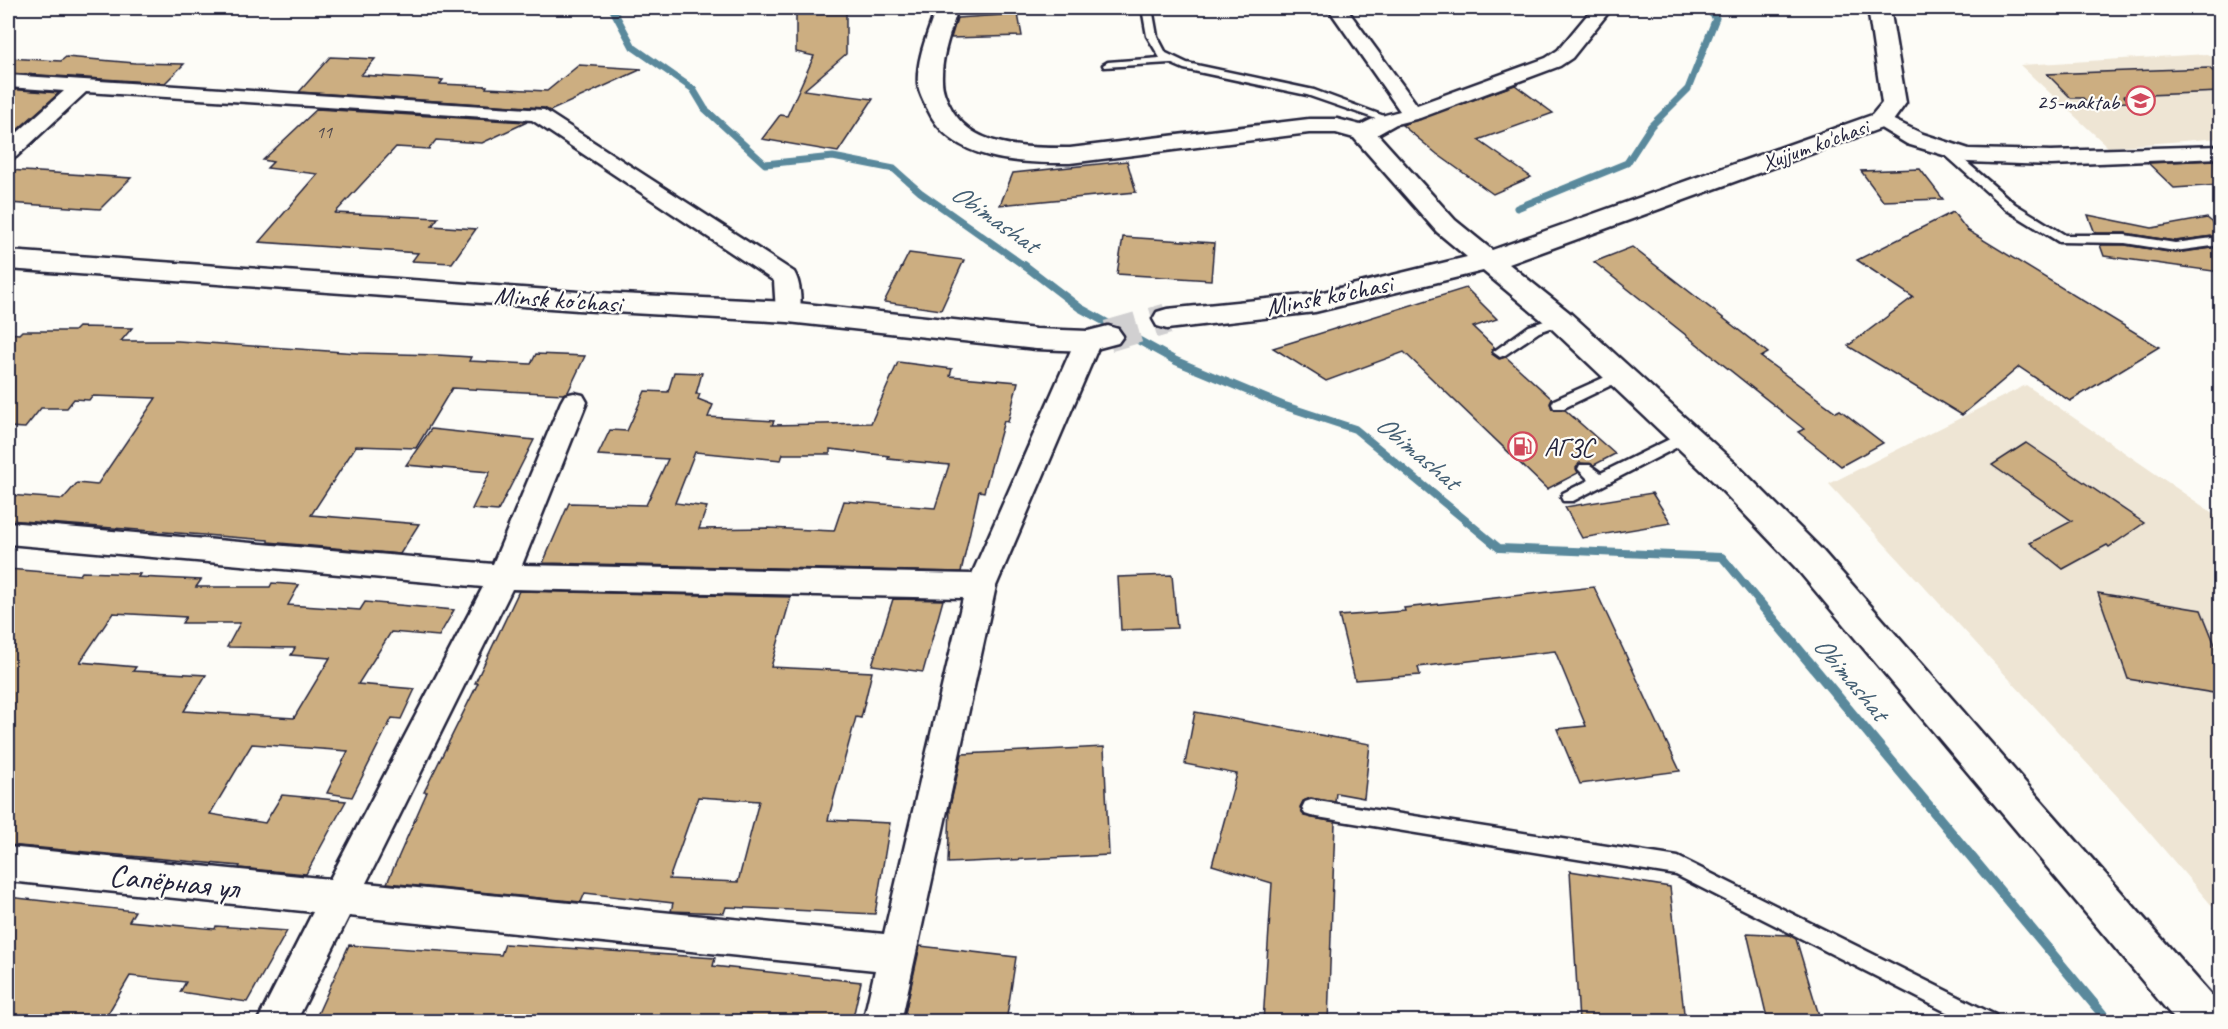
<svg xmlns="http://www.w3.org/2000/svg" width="2228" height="1029" font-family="Caveat,sans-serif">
  <rect width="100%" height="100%" fill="#fdfcf7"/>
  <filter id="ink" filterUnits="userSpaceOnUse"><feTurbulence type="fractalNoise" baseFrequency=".0167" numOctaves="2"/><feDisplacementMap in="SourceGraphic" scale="12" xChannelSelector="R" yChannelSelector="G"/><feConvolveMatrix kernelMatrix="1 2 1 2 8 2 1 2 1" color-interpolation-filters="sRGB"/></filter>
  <g filter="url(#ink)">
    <g fill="#eee5d4">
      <path d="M2207,54L2220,62V138L2108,147L2020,65Z"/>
      <path d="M2026,385L2220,518V915L2130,810L1829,484Z"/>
    </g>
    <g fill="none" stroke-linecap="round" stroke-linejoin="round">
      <g stroke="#5a899c" stroke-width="7">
        <path d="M612,8L633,47L693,89L705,109L765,164L833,157L894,169L920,192L1026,267"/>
        <path d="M1517,208L1627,163L1651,126L1688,89L1716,18L1706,8"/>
      </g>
      <path stroke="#5a899c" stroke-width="8" d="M1024,265L1080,308L1176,361L1282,405L1355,429L1499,548L1722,557L1760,603"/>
      <path stroke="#5a899c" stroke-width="10" d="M1759,602L2109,1022"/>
    </g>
    <g fill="#ccae81" stroke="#22223b" stroke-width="1.5" fill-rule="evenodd">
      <path d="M796,8H846V54L804,90L873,99L838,152L762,139L780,115L787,116L814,56L796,52Z"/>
      <path d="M1018,14L1022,36L951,38L957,18Z"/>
      <path d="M66,57L135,63L184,64L165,83L8,73V58L61,61Z"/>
      <path d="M330,57L375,59L361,75L443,80L440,84L487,86L486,88L547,91L579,65L642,69L550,111L544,108L299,92Z"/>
      <path d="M2209,68L2220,77V92L2124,96L2129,102L2088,103L2083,98H2071L2047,74Z"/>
      <path d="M1515,85L1553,113L1478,140L1531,177L1493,194L1437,154L1402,125Z"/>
      <path d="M8,89L59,93L8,138Z"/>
      <path d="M317,109L527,122L482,143L436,140L429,149L396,147L335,213L438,218L432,226L476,229L452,263L412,261L418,253L259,242L318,174L267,168L273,162L263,160Z"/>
      <path d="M2216,160L2220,164V185L2174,188L2148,163Z"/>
      <path d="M1127,161L1136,192L1000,205L1013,173Z"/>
      <path d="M1920,169L1943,199L1883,201L1861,171Z"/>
      <path d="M8,170L131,178L100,209L8,203Z"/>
      <path d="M1953,212L1967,230L2159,347L2070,401L2019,367L1962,415L1848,346L1913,297L1857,260Z"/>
      <path d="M2088,215L2152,228L2207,218L2220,228V235L2175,241L2125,233H2095Z"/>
      <path d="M1123,237L1214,243L1211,280L1117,274Z"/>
      <path d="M2100,245H2125L2175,253L2220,247V272L2104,256Z"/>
      <path d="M1632,247L1768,353L1761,357L1836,412L1840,410L1883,443L1841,466L1798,432L1804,429L1594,262Z"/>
      <path d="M909,253L964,260L941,310L884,302Z"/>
      <path d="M1466,288L1497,319L1473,327L1495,348L1492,350V354L1499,359L1506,357L1552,399L1550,403L1552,409L1565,410L1615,454L1594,465L1580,463L1576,468L1578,473L1547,489L1404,352L1326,381L1273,348Z"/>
      <path d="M78,327L132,328L121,341H178L358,353L438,355L471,357L469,361L531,364L536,354L585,356L568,392L563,394L452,388L416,448L356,446L311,515L419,524L400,554L268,542V540L8,520V495L63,499L77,483L97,485L156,398L92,396L89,400L74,399L67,408H41L25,428L8,427V333L19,334L22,331H74Z"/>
      <path d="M898,362L952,369L950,376L1018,382L1008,422L1004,421L984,492L979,491L961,572L543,563L569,503L646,505L668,459L598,455L610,430L627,431L645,391L668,392L674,372L702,373L696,394H700L698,399L713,405L708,417L774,421L772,425L871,423ZM830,449L889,456L888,459L949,465L935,508L844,501L834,531L767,528L699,529L707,507L675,503L695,452L781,460L783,454H830Z"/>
      <path d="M431,429L534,440L498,511L472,509L490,472L406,465Z"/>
      <path d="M2026,443L2144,523L2109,547L2107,545L2063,569L2030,543L2072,521L1992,465Z"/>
      <path d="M1652,493L1671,523L1582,538L1565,507Z"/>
      <path d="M8,569L80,575L82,572L140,574L138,577L201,580L196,587H270L272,583L299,585L288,605L360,610L365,602L454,610L439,636L391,632L358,684L415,689L401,719L392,718L352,797L327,793L348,751L252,744L210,814L265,823L282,795L346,801L306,874L239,868L240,866L8,845ZM113,613L186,617L182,623H240L227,647L295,648L291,655L330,658L294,718L184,711L206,675L133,671L136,667L80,662Z"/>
      <path d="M1172,575L1177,628L1121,630L1118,577Z"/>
      <path d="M1594,587L1680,771L1580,784L1557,729L1586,726L1555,651L1418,667L1420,675L1355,680L1339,616L1405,611L1404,608Z"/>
      <path d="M519,591L791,597L771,667L872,672L861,718L856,717L828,820L890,823L875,914L726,907L724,913L671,911L673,903L585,893L581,902L387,883L427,792H424L478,683H475ZM698,797L759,801L738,882L669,879Z"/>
      <path d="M2098,593L2201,610L2220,657V694L2128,679Z"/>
      <path d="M893,599L943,600L923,672L872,665Z"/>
      <path d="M1195,712L1370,744L1364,798L1336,793L1335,802L1310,798L1303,801L1300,807L1304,816L1335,822L1328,1022H1263L1272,883L1212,865L1237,774L1185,764Z"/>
      <path d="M1104,747L1109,855L948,863L950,806L962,754Z"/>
      <path d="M1570,871L1670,887L1685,1022H1579Z"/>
      <path d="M8,897L135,911L129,921L215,929L216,926L287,931L247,1002L180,992L186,982L130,976L103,1022H8Z"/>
      <path d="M1747,933L1789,935L1796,939L1821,1022H1768Z"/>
      <path d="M505,944L715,958L713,966L861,982L852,1022H314L349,945L501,955Z"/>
      <path d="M920,946L1016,957L1006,1022H903Z"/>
    </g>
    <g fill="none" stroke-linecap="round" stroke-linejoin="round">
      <path stroke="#d1d0d1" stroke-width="31" stroke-dasharray="31 16" stroke-linecap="butt" d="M1108,336L1167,319"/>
      <defs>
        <g id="lane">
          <path d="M1142,8H1152L1157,36L1166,53L1187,63L1314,90L1395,120L1389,123L1385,122L1307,95L1184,69L1170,63L1104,67L1103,65L1108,62L1160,58L1147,36Z"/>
          <path d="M1945,146L1949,147L2015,204L2065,235H2125L2175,243L2220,237V245L2175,251L2125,243L2059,242L2007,210L1941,151V147Z"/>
          <path d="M1560,316L1565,317L1567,320L1565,323L1539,332L1505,355L1500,357L1493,352L1529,326Z"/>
          <path d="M1621,370L1628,375L1626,378L1564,408H1554L1552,404L1554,400Z"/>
          <path d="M1686,431L1693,436L1691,440L1573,501H1563L1561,497L1563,493L1589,480L1578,469L1580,465H1590L1601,473Z"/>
          <path d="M1311,800L1678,857L1995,1015L1998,1022H1966L1676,875L1311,816L1305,814L1302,808L1305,802Z"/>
        </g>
        <g id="street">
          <path d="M1328,8H1346L1417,105L1546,58L1558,50L1593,8H1612L1572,58L1560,66L1420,118L1396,124L1371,138L1363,139L1355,138L1352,133C1362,120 1385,115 1400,111Z"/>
          <path d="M8,75L544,110L794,272C801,283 803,308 797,318L788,320L779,318L776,312L774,281L532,120L86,92L16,157L8,158V141L64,91L8,87Z"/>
          <path d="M1881,114L1923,134L1969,149L2051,151L2220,146V158L2051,165L1967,162L1907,144L1874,124L1870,120L1874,116Z"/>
          <path d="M1088,332L1097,335L1101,341L996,586L901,1022H863L875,970L349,916L296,1022H257L313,912L8,881V847L330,879L483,587L8,544V522L493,564L561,402L565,395L574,393L583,395L587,402L522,565L972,574L1075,341L1079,335ZM512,589L963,598L884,934L366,883Z"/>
        </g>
        <g id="secondary">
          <path d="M936,8H958C951,31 941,56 942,80C942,90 946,98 950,106C971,149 1029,148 1070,148L1309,119H1337L1372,128L1455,220L1492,250L1872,115L1882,103L1868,8H1890L1906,103L1890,125L1509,264L1570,313L1735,463L1821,549L2220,1005V1022H2177L1797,569L1713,481L1550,327L1483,271L1315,312L1167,329L1157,326L1153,319L1157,312L1167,309L1315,294L1467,257L1437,232L1354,138L1336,133H1309L1070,163C1020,163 952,162 928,110C924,101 919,93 918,84C916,58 929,32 936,8Z"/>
          <path d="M8,251L578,292L788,302L1036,329L1088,331L1108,326L1118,329L1123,336L1118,343L1088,351L1036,349L788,322L578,310L8,269Z"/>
        </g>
      </defs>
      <use href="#lane" stroke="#22223b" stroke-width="5"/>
      <use href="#street" stroke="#22223b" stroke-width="5"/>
      <use href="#secondary" stroke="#22223b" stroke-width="5"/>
      <use href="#lane" fill="#fdfcf7" fill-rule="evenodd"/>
      <use href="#street" fill="#fdfcf7" fill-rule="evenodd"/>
      <use href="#secondary" fill="#fdfcf7" fill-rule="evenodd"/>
    </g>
  </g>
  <defs>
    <symbol id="school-ring" viewBox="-11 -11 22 22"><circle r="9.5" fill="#fdfcf7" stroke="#d1495b" stroke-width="1.5"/><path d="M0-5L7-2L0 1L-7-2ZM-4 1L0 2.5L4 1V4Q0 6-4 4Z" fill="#d1495b"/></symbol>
    <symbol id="fuel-ring" viewBox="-11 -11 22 22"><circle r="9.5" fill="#fdfcf7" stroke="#d1495b" stroke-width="1.5"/><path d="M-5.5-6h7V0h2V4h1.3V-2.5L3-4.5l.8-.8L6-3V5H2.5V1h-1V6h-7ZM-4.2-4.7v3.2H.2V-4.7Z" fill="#d1495b"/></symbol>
  </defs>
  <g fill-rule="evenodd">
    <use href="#school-ring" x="2124" y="84" width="33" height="33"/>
    <use href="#fuel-ring" x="1506" y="430" width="33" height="33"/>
  </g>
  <g text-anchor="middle" stroke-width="4.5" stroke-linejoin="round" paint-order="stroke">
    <g font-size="18" fill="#4c454c">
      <text x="324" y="138">11</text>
    </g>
    <g font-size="22" fill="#22223b" stroke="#fdfcf7" text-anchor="end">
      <text x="2119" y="109">25-maktab</text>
    </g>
    <g font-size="22" fill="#22223b" stroke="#fdfcf7">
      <text transform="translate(1815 144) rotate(-20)" y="8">Xujjum ko'chasi</text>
    </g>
    <g font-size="26" fill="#22223b" stroke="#fdfcf7">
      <text transform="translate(1329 295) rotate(-11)" y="9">Minsk ko'chasi</text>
      <text transform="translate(558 299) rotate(4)" y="9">Minsk ko'chasi</text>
    </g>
    <g font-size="26" fill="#22223b" stroke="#fdfcf7" text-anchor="start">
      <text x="1544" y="456">АГЗС</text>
    </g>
    <g font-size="27" font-style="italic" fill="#435e73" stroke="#fdfcf7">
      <text transform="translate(995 218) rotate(35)" y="9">Obimashat</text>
      <text transform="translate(1418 452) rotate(40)" y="9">Obimashat</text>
      <text transform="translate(1851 678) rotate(50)" y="9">Obimashat</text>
    </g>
    <g font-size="32" fill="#22223b" stroke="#fdfcf7">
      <text transform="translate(174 881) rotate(6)" y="11">Сапёрная ул</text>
    </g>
  </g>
  <rect width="2228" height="1029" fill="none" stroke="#fdfcf7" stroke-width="30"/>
  <rect x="15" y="15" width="2198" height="999" fill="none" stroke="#22223b" stroke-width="2" filter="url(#ink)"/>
</svg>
